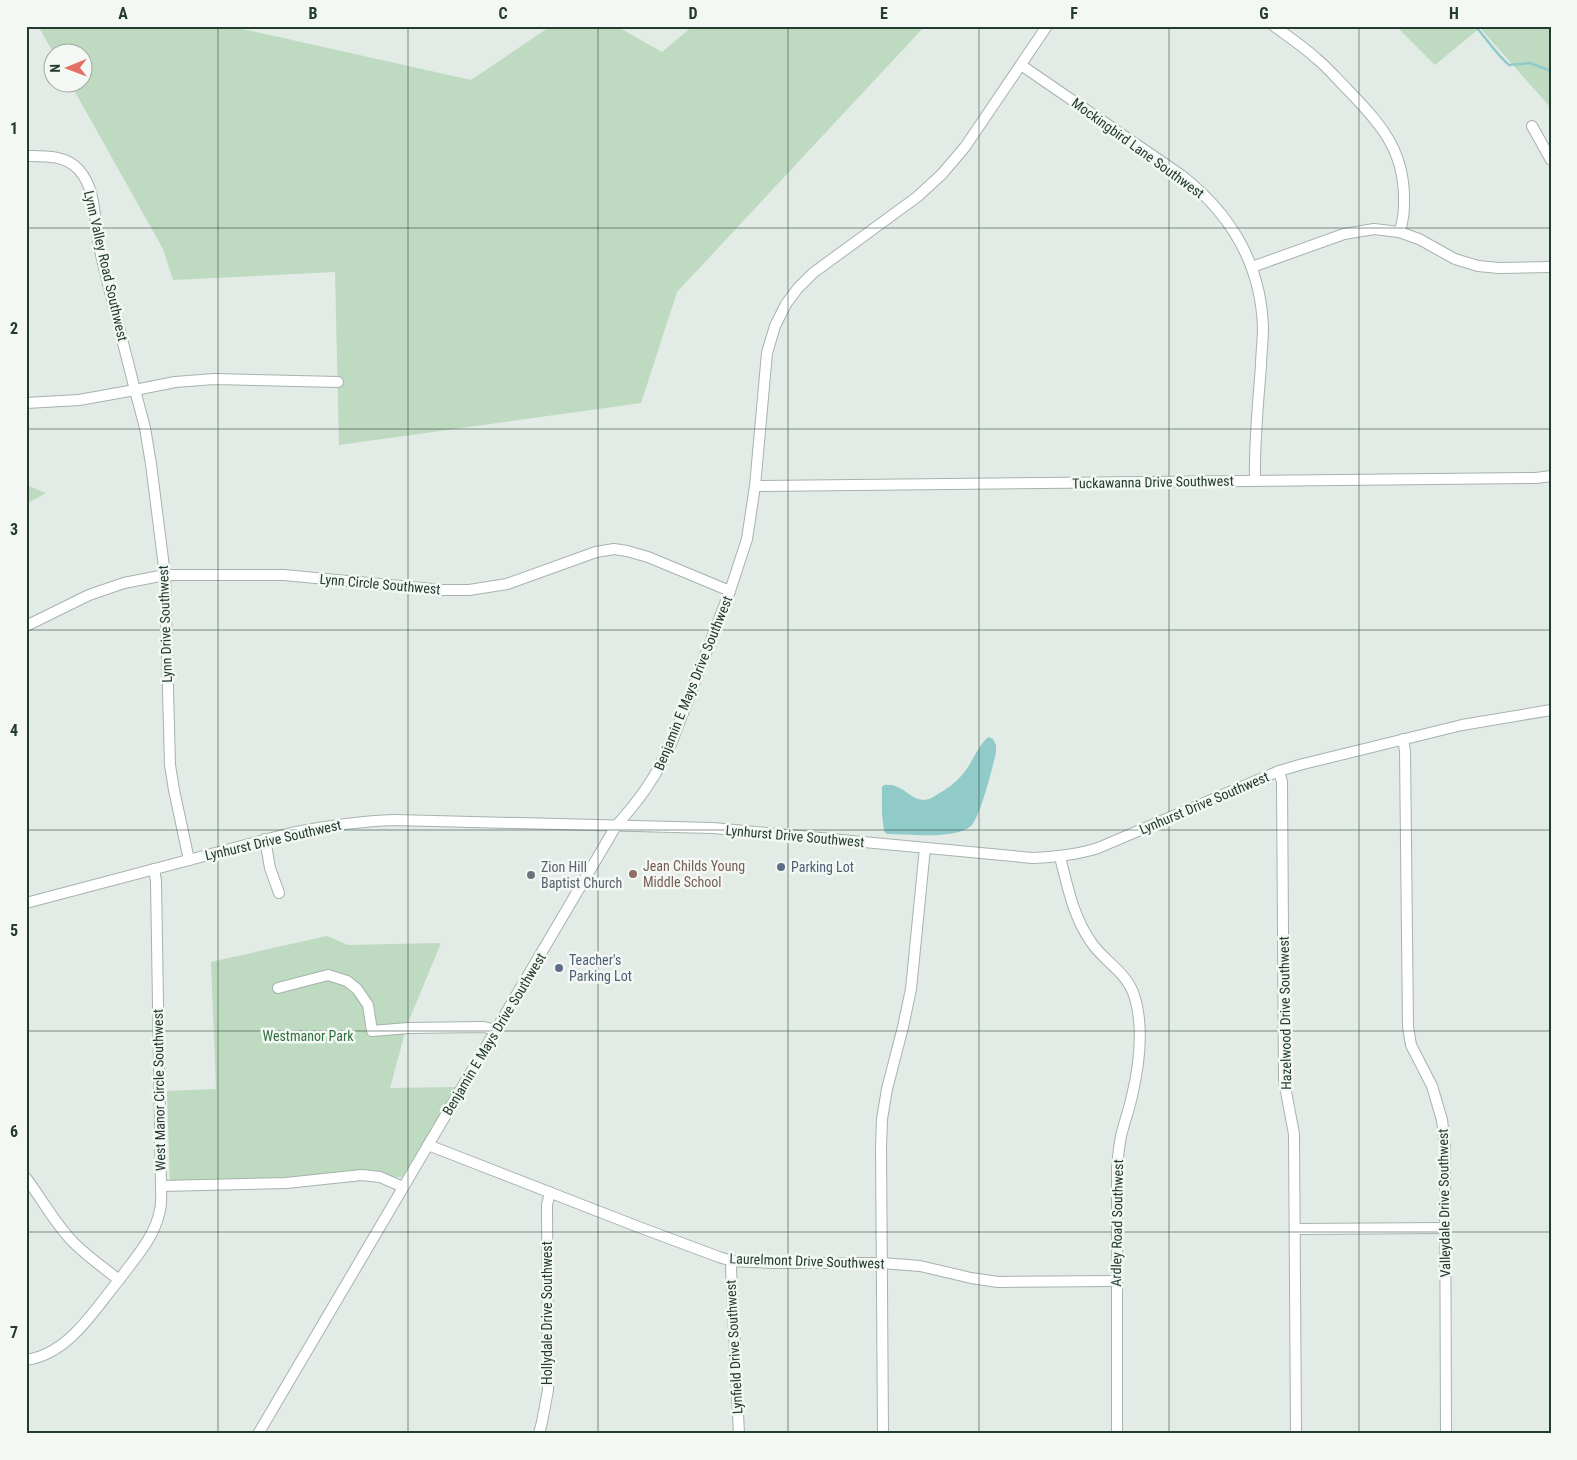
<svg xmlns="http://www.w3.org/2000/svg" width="1577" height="1460" font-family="'Roboto Condensed',sans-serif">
  <rect width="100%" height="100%" fill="#e3ebe6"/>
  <g fill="#bedac0">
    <path d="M38,26H229L471,80L551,26H616L662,52L693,26H925L677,292L641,403L339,445L335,272L173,280L163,249L70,83L82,82V52H53Z"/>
    <path d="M1396,26H1551V108L1480,28L1435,65Z"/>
    <path d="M26,485L46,493L26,504Z"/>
    <path d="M327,936L348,945L441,943L407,1025L390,1088L457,1087L402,1177L349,1178L170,1186L167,1091L216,1089L211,962Z"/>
  </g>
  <path fill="#90cbc9" d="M989,737L993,739L996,745V752C993,766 980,818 971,826C954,840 908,834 887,834L884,831L882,814V787L884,785C902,783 909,799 923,800C928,800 934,797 938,794C947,789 955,783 962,775C971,766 980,741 989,737Z"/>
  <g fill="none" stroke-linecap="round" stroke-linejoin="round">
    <path stroke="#90cbc9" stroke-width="2.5" d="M1475,26C1487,39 1496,54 1509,65L1530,63L1551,71"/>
    <defs>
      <g id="minor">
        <path d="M1274,26C1289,37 1304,47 1317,59C1328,68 1337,79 1347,89C1379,122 1404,149 1404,198C1404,210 1404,221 1399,232"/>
        <path d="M1021,65L1181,175C1231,214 1261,263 1263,328C1263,341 1261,354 1261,366C1258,404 1254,443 1255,481"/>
        <path d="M1532,126L1551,160"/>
        <path d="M26,156C45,156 66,155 79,170C97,190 94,222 99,246C110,294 123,342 135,390L79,400L26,403"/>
        <path d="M1252,267L1344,234L1374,229L1399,232L1419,239L1455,259L1478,266L1499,268L1551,267"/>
        <path d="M755,486L1536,478L1551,476"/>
        <path d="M26,626L89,595L124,583L165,575H284L443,590H469L507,584L596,552L614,549L627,551L648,557L730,591"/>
        <path d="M1403,739L1405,751L1408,1027L1411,1045L1432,1086L1442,1120L1445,1147L1446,1434"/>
        <path d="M1279,771L1282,782L1284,1081L1294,1134L1296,1434"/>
        <path d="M265,839L270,868L279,893"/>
        <path d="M1060,857C1068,888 1073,916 1091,942C1105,963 1127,971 1135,998C1144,1029 1139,1066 1132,1096C1129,1110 1124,1123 1121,1136C1119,1146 1118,1157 1117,1167V1434"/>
        <path d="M189,860L174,790L170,765L165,575L151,464L145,428L135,390L175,382L214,379L338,382"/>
        <path d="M26,903L291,833C326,826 359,821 395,820L713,828L1033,858C1056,857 1076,855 1098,848L1279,771L1303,764L1462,725L1551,710"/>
        <path d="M278,988L328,975L347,981L357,989L368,1005L372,1031L408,1028L484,1027L496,1030"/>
        <path d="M428,1145L636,1226L719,1257L732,1261L774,1263H882L920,1266L971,1278L998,1282L1116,1281"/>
        <path d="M26,1178C42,1199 55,1224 74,1243C88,1257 104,1268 119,1280C94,1310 69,1354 26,1360"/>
        <path d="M161,1186L286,1183L362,1175L380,1177L403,1187"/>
        <path d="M1295,1229L1445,1228"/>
        <path d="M732,1261L731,1269L739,1434"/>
        <path d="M119,1280C135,1258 155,1237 160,1210C162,1202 161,1194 161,1186L156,881L154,869"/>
        <path d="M258,1434L616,826C641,798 655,778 671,744L730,591L747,539L755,486L767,353L775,326L786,304L798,288L813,273L917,197L942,174L965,147L1047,26"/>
        <path d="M539,1434L542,1422L548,1390L547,1205L550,1192"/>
        <path d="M883,1434L881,1147L882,1119L887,1089L903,1027L911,989L925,848"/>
      </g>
    </defs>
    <use href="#minor" stroke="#a6b3ac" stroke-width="12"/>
    <use href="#minor" stroke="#fff" stroke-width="10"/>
  </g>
  <path fill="none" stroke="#243b30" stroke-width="1" stroke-opacity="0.55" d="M218,26V1434M408,26V1434M598,26V1434M788,26V1434M979,26V1434M1169,26V1434M1359,26V1434M26,228H1551M26,429H1551M26,630H1551M26,830H1551M26,1031H1551M26,1232H1551"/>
  <g fill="#5c6f8a" stroke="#f3f8f4" stroke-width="2">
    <circle cx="781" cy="867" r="5"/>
    <circle cx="559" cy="968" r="5"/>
  </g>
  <circle fill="#8d6e63" stroke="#f3f8f4" stroke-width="2" cx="633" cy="874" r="5"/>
  <circle fill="#6b7280" stroke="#f3f8f4" stroke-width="2" cx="531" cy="875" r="5"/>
  <g text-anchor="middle" stroke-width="5" stroke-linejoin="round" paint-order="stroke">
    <g font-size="14" fill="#243b30" stroke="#f3f8f4">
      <text transform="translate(1138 148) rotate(36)" y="5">Mockingbird Lane Southwest</text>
      <text transform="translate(106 266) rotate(77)" y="5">Lynn Valley Road Southwest</text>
      <text transform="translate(1153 482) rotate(-1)" y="5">Tuckawanna Drive Southwest</text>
      <text transform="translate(380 584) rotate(5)" y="5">Lynn Circle Southwest</text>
      <text transform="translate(165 624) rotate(-92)" y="5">Lynn Drive Southwest</text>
      <text transform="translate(693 683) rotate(-68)" y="5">Benjamin E Mays Drive Southwest</text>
      <text transform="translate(1204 803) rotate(-23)" y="5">Lynhurst Drive Southwest</text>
      <text transform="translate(795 836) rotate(5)" y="5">Lynhurst Drive Southwest</text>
      <text transform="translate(273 840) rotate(-13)" y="5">Lynhurst Drive Southwest</text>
      <text transform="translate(1285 1013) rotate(-91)" y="5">Hazelwood Drive Southwest</text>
      <text transform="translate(494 1034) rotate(-59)" y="5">Benjamin E Mays Drive Southwest</text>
      <text transform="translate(159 1090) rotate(-91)" y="5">West Manor Circle Southwest</text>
      <text transform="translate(1444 1203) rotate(-91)" y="5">Valleydale Drive Southwest</text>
      <text transform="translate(1117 1223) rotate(-89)" y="5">Ardley Road Southwest</text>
      <text transform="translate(807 1261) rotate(2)" y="5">Laurelmont Drive Southwest</text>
      <text transform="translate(547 1313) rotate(-90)" y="5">Hollydale Drive Southwest</text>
      <text transform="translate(734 1347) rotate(-93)" y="5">Lynfield Drive Southwest</text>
    </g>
    <g font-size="14" fill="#785e54" stroke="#f3f8f4" text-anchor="start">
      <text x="643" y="871">Jean Childs Young<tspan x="643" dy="16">Middle School</tspan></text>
    </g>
    <g font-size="14" fill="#5b616d" stroke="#f3f8f4" text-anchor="start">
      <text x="541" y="872">Zion Hill<tspan x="541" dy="16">Baptist Church</tspan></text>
    </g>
    <g font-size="14" fill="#4e5e75" stroke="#f3f8f4" text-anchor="start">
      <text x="791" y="872">Parking Lot</text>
      <text x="569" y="965">Teacher's<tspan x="569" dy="16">Parking Lot</tspan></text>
    </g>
    <g font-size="14" fill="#326e3e" stroke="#f3f8f4">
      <text x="308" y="1041">Westmanor Park</text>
    </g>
  </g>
  <rect width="1577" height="1460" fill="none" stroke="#f3f8f4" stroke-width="55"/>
  <g transform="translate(68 68) rotate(269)"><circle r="24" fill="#f3f8f4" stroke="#a0aca6"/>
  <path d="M0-4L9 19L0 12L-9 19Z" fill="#e46f67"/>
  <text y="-8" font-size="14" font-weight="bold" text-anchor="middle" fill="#243b30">N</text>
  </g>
  <rect x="28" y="28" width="1522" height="1404" fill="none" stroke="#243b30" stroke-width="2"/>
  <g font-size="16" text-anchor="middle" font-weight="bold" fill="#243b30">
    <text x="123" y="19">A</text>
    <text x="313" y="19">B</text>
    <text x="503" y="19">C</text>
    <text x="693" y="19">D</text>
    <text x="884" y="19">E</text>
    <text x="1074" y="19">F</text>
    <text x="1264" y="19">G</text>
    <text x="1454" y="19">H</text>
    <text x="14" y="134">1</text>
    <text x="14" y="334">2</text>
    <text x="14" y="535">3</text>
    <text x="14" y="736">4</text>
    <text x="14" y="936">5</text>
    <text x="14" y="1137">6</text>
    <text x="14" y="1338">7</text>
  </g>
</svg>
